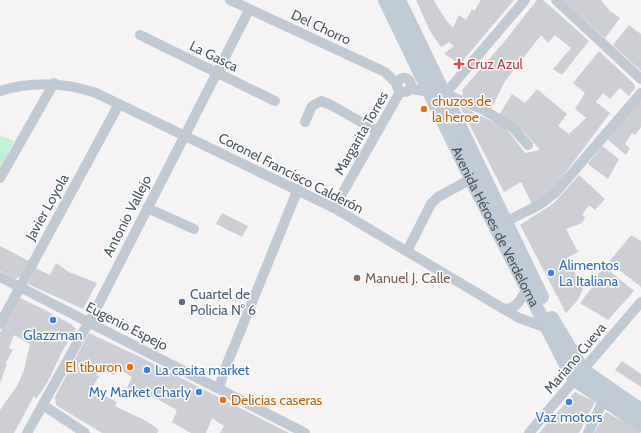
<svg xmlns="http://www.w3.org/2000/svg" width="641" height="433" font-family="Cabin,sans-serif">
  <rect width="100%" height="100%" fill="#f5f3f3"/>
  <path fill="#c3f1d5" d="M0,135L14,141L0,168Z"/>
  <g fill="#cdcfd5">
    <path d="M416,0H435L434,1L446,20L452,27L456,31L463,36L453,28L459,15L466,20L472,9L474,11L481,0H514L460,64L444,54L454,46L449,42L441,47L430,31Z"/>
    <path d="M537,0H543L589,41L562,75L553,69L571,48L555,35L548,43L541,35L505,81L491,109L463,96L462,90L504,42Z"/>
    <path d="M563,0H601L610,11L620,18L605,38Z"/>
    <path d="M629,25L641,34V71L613,45Z"/>
    <path d="M599,51L634,84L635,88L629,96L620,88L610,99L603,93L596,102L610,113L550,193L532,204L521,182L504,192L460,106L506,128L525,153L540,150L524,132L499,115L512,94L525,103L537,89L567,114L558,126L569,134L586,118L575,109L585,93L573,83Z"/>
    <path d="M641,99V127L635,135L632,133L625,144L630,148L626,155L607,139Z"/>
    <path d="M602,146L619,159L608,179L588,164Z"/>
    <path d="M579,175L605,199L595,210L589,205L582,215L585,217L582,223L566,229L578,252L567,258L583,289L577,301L566,313L520,225L554,203Z"/>
    <path d="M222,213L248,226L242,237L216,224Z"/>
    <path d="M631,235L641,241V287L609,262Z"/>
    <path d="M0,246L29,261L22,275L15,279L0,271Z"/>
    <path d="M56,263L69,272L97,283L83,309L28,284L35,268L50,275Z"/>
    <path d="M605,267L634,291L608,320L580,303L593,286L589,284Z"/>
    <path d="M16,296L45,310L71,324L76,329L63,350L47,383L36,399L34,396L14,433H0V410L17,386L24,370L30,344L14,335L9,348L13,350L5,364H7L0,383V333Z"/>
    <path d="M89,333L142,358L289,433H220L224,426L212,418L206,433H191L172,422L177,410L148,394L127,388L132,377L117,368L114,375L101,368L96,376L100,375L91,389L117,402L115,406L148,422L159,430L157,433H102L56,405L55,397Z"/>
    <path d="M622,361L641,374V387L615,370Z"/>
    <path d="M575,392L595,402L579,433H539Z"/>
    <path d="M606,412L628,424L641,433H594Z"/>
  </g>
  <g fill="none" stroke-linecap="round" stroke-linejoin="round">
    <g stroke="#c1cad2" stroke-width="10">
      <path d="M230,0L385,72L397,84"/>
      <path d="M556,0L641,79"/>
      <path d="M140,35L275,101"/>
      <circle cx="404" cy="85" r="7"/>
      <path d="M411,89L445,94L482,109L512,127L528,145"/>
      <path d="M0,91C33,81 63,82 96,93L334,208L519,318L547,328L551,326"/>
      <path d="M445,94L525,0"/>
      <path d="M305,122L312,106L321,101L331,105L377,131"/>
      <path d="M0,178L54,83"/>
      <path d="M147,208L194,229"/>
      <path d="M334,208L400,92"/>
      <path d="M505,222L539,205L555,193L641,93"/>
      <path d="M407,251L431,204L438,197L471,179"/>
      <path d="M0,277L305,433"/>
      <path d="M503,309C518,308 520,301 527,288"/>
      <path d="M0,324L119,104"/>
      <path d="M219,388L225,369L298,189"/>
      <path d="M43,405L85,433"/>
      <path d="M27,433L95,311L249,10"/>
      <path d="M529,433L641,302"/>
      <path d="M588,433L606,395"/>
    </g>
    <g stroke="#c1cbd6" stroke-width="14">
      <path id="s1" d="M385,0L471,179L566,365L575,380L641,425"/>
      <path d="M399,0L542,297"/>
      <path d="M552,318L583,370L641,410"/>
    </g>
  </g>
  <path fill="#e0444e" stroke="#fff" stroke-width="1.5" d="M457 58h4v4h4v4h-4v4h-4v-4h-4v-4h4z"/>
  <g fill="#e8710a" stroke="#fff" stroke-width="1.5">
    <circle cx="424" cy="109" r="4"/>
    <circle cx="130" cy="367" r="4"/>
    <circle cx="223" cy="400" r="4"/>
  </g>
  <g fill="#3f7fe0" stroke="#fff" stroke-width="1.5">
    <circle cx="551" cy="273" r="4"/>
    <circle cx="53" cy="320" r="4"/>
    <circle cx="147" cy="370" r="4"/>
    <circle cx="199" cy="392" r="4"/>
    <circle cx="569" cy="402" r="4"/>
  </g>
  <circle fill="#8d6e63" stroke="#fff" stroke-width="1.5" cx="357" cy="278" r="4"/>
  <circle fill="#5c6f8a" stroke="#fff" stroke-width="1.5" cx="182" cy="302" r="4"/>
  <g text-anchor="middle" stroke-width="3" stroke-linejoin="round" paint-order="stroke">
    <g font-size="14" fill="#4a5661" stroke="#fff">
      <text transform="translate(321 27) rotate(25)" y="5">Del Chorro</text>
      <text transform="translate(214 56) rotate(26)" y="5">La Gasca</text>
      <text transform="translate(361 133) rotate(-60)" y="5">Margarita Torres</text>
      <text transform="translate(291 173) rotate(27)" y="5">Coronel Francisco Calderón</text>
      <text transform="translate(47 207) rotate(-61)" y="5">Javier Loyola</text>
      <text transform="translate(127 216) rotate(-63)" y="5">Antonio Vallejo</text>
      <text dy="5" stroke="none"><textPath href="#s1" startOffset="252">Avenida Héroes de Verdeloma</textPath></text>
      <text transform="translate(127 326) rotate(27)" y="5">Eugenio Espejo</text>
      <text transform="translate(575 358) rotate(-50)" y="5">Mariano Cueva</text>
    </g>
    <g font-size="14" fill="#be3a42" stroke="#fff" text-anchor="start">
      <text x="467" y="69">Cruz Azul</text>
    </g>
    <g font-size="14" fill="#c56008" stroke="#fff" text-anchor="start">
      <text x="432" y="106">chuzos de<tspan x="432" dy="16">la heroe</tspan></text>
      <text x="122" y="372" text-anchor="end">El tiburon</text>
      <text x="231" y="405">Delicias caseras</text>
    </g>
    <g font-size="14" fill="#366cbe" stroke="#fff" text-anchor="start">
      <text x="559" y="270">Alimentos<tspan x="559" dy="16">La Italiana</tspan></text>
      <text x="53" y="340" text-anchor="middle">Glazzman</text>
      <text x="155" y="375">La casita market</text>
      <text x="191" y="397" text-anchor="end">My Market Charly</text>
      <text x="569" y="422" text-anchor="middle">Vaz motors</text>
    </g>
    <g font-size="14" fill="#785e54" stroke="#fff" text-anchor="start">
      <text x="365" y="283">Manuel J. Calle</text>
    </g>
    <g font-size="14" fill="#4e5e75" stroke="#fff" text-anchor="start">
      <text x="190" y="299">Cuartel de<tspan x="190" dy="16">Policia N° 6</tspan></text>
    </g>
  </g>
</svg>
